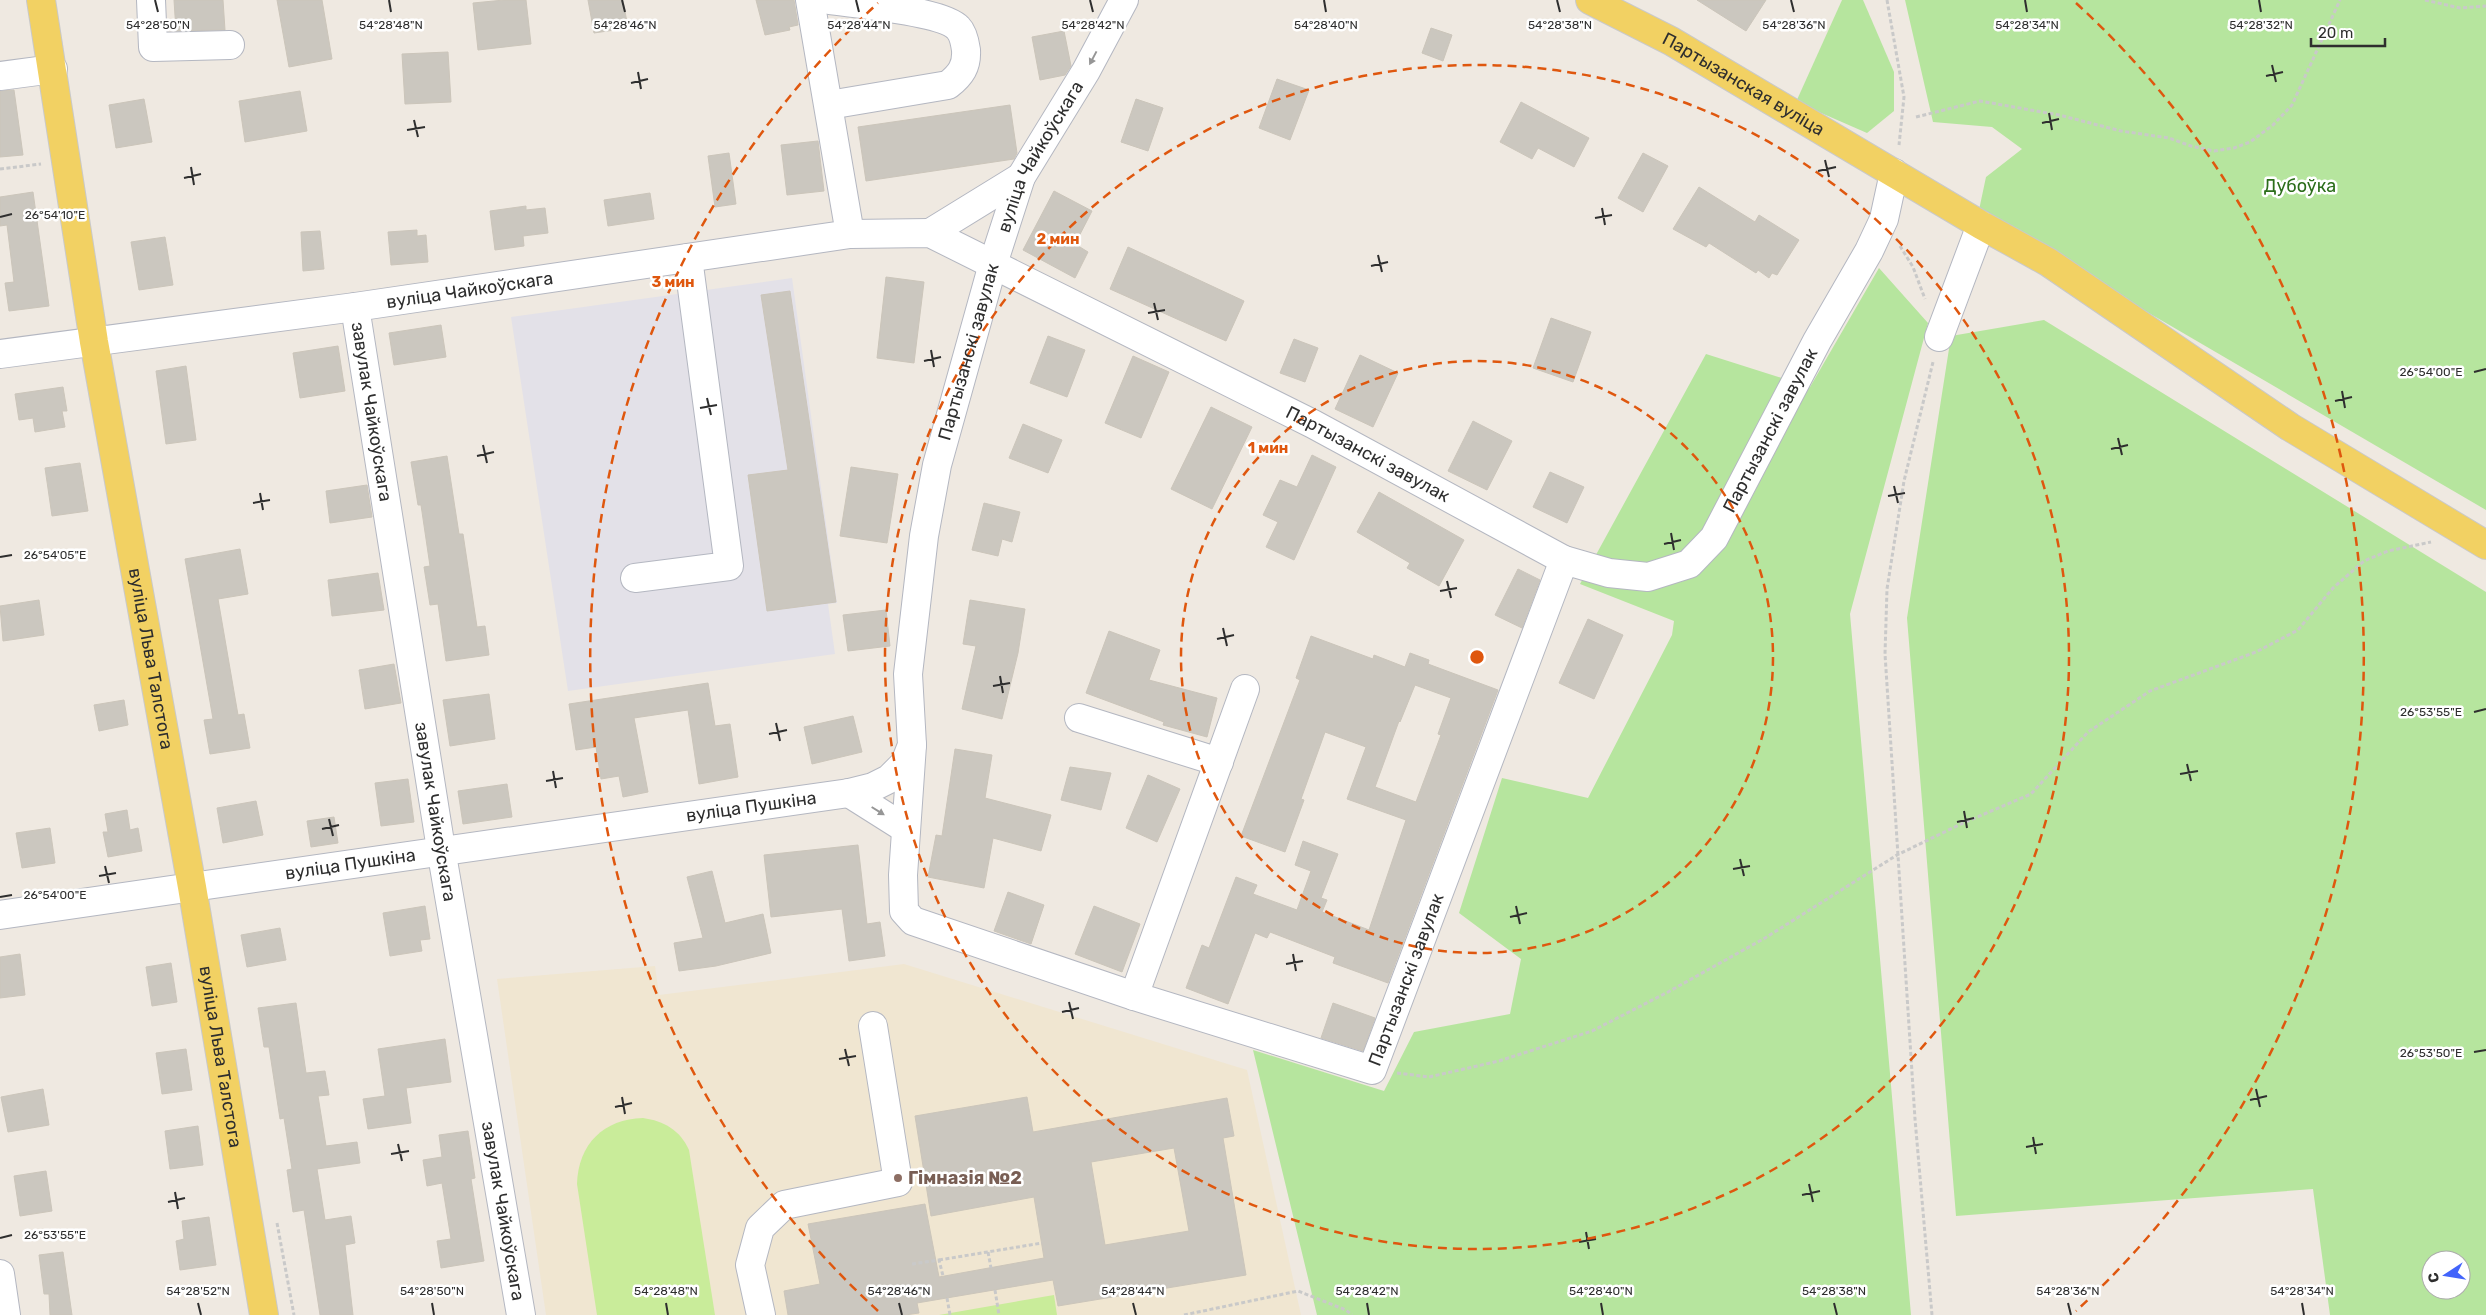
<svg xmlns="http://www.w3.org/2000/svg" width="2486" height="1315" font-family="Rubik,sans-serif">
  <rect width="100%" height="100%" fill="#efe9e1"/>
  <path fill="#e3e1e8" d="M792,278L837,603L828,604L835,654L568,691L511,317Z"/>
  <path fill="#f0e6d1" d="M904,964L1247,1070L1301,1315H546L497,979L655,966L659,995Z"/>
  <g fill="#b6e59e" fill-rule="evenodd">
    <path d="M1842,0H1863L1894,72V111L1867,133L1796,102Z"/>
    <path d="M1905,0H2486V510L2070,267L1979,210L1986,177L2022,149L1992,127L1933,122Z"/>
    <path d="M1879,268L1928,323L1850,614L1911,1315H1317L1253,1050L1384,1091L1414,1032L1510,1014L1521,959L1459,913L1502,778L1588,798L1672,635L1674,621L1580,584L1706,354L1810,387Z"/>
    <path d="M2044,320L2486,592V1315H2330L2313,1189L1956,1216L1907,618L1951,336ZM2431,1260H2461V1290H2431Z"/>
  </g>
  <g fill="#c9ec9a">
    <path d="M643,1118C664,1121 680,1130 689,1150L715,1315H597L577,1184C578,1144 604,1119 643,1118Z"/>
    <path d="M1054,1295L1057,1315H939Z"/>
  </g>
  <g fill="#cbc7bf" stroke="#cbc5ba" fill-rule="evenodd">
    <path d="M174,0H223L225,30L176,31Z"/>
    <path d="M277,0H322L332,59L289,67Z"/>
    <path d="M504,0H526L531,44L478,50L473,3Z"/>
    <path d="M588,0H623L628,28L594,33Z"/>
    <path d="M756,0H794L798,25L789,27L790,30L765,35Z"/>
    <path d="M1697,0H1766L1746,31Z"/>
    <path d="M1431,28L1452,35L1443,61L1422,53Z"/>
    <path d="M1064,31L1071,66L1065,75L1040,80L1032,37Z"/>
    <path d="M448,52L451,102L405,104L402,54Z"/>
    <path d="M1277,79L1309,90L1290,140L1259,128Z"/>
    <path d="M14,90L23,155L0,157V91Z"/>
    <path d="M300,91L307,131L245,142L239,101Z"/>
    <path d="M144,99L152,142L116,148L109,105Z"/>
    <path d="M1136,99L1163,108L1148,151L1121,142Z"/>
    <path d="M1521,102L1589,138L1574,167L1538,148L1532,159L1500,142Z"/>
    <path d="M1010,105L1017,153L1014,159L866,181L858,127Z"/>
    <path d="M818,141L824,191L787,195L781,145Z"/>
    <path d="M729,153L736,204L715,207L708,156Z"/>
    <path d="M1643,153L1668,166L1643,212L1618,198Z"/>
    <path d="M1699,187L1755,222L1759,215L1799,240L1777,275L1772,273L1769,278L1758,270L1756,273L1709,243L1706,247L1673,229Z"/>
    <path d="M1054,191L1092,211L1075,244L1088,252L1075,278L1023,250Z"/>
    <path d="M33,192L49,306L9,311L5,283L14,282L7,225L0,226V197Z"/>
    <path d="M650,193L654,219L608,226L604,200Z"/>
    <path d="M526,206V210L545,208L548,233L523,236L524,246L495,250L490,211Z"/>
    <path d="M417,230V236L426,235L428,262L391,265L388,232Z"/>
    <path d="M320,231L324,269L303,271L301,232Z"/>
    <path d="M165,237L173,285L139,290L131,242Z"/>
    <path d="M1128,247L1244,301L1226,341L1110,289Z"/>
    <path d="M886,277L924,282L914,363L877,358Z"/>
    <path d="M790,291L836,602L767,611L748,475L788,470L761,295Z"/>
    <path d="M1551,318L1591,332L1573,382L1533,368Z"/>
    <path d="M441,325L446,357L394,365L389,333Z"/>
    <path d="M1048,336L1085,350L1067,397L1030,383Z"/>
    <path d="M1294,339L1318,348L1305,382L1280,373Z"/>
    <path d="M338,346L345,391L300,398L293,353Z"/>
    <path d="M1360,355L1398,373L1373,427L1335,409Z"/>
    <path d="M1133,356L1169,372L1141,438L1105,423Z"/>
    <path d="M186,366L196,440L166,444L156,371Z"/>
    <path d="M63,387L67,411H62L65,427L35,432L33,418L19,420L15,394Z"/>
    <path d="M1211,407L1252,427L1212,509L1171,489Z"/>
    <path d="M1473,421L1512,441L1487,490L1448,471Z"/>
    <path d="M1023,424L1062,440L1048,473L1009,458Z"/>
    <path d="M1312,455L1336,467L1294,560L1266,547L1278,522L1263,515L1280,480L1297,487Z"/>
    <path d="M447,456L459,534H463L477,627L485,626L489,655L446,661L438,604L430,605L424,567L430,566L421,505H418L411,462Z"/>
    <path d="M80,463L88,511L52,516L45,468Z"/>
    <path d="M851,467L898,474L887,543L840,536Z"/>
    <path d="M1550,472L1584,487L1567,523L1533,507Z"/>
    <path d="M367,485L372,517L330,523L326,491Z"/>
    <path d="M1379,492L1464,540L1439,586L1407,568L1410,563L1357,532Z"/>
    <path d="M984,503L1020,512L1012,542L1002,539L998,556L972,550Z"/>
    <path d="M240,549L248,594L218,599L238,715L244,714L250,748L210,754L204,720L213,719L185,559Z"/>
    <path d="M1518,569L1540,580L1522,628L1495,615Z"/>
    <path d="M378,573L384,610L332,616L328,580Z"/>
    <path d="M39,600L44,635L3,641L0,606Z"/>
    <path d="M970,600L1025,609L1018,653L1002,719L962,709L976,646L963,644Z"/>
    <path d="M886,610L890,646L848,651L843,615Z"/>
    <path d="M1588,619L1623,635L1594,699L1559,683Z"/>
    <path d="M1109,631L1160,650L1149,680L1217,698L1207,737L1163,725L1164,722L1086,693Z"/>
    <path d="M1311,636L1373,659L1374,655L1405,667L1410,653L1429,660L1428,664L1498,690L1388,983L1333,963L1335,957L1270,932L1267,938L1255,933L1228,1004L1186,988L1202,945L1209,948L1236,877L1257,885L1253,894L1297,910L1311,871L1295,865L1303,841L1338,854L1321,898L1327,900L1322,912L1369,930L1406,820L1347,799L1366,747L1325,732L1301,799L1304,800L1285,852L1241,836L1300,680L1296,678ZM1415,685L1451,698L1438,734L1441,735L1416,802L1375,787L1399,721L1400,722Z"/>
    <path d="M394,664L401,703L365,709L359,670Z"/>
    <path d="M708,683L715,726L730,724L738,777L699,784L688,710L634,718L648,792L623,797L619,776L601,779L596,747L576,750L569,704Z"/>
    <path d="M489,694L495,739L450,746L443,700Z"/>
    <path d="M124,700L128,725L99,731L94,705Z"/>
    <path d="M853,716L862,752L812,764L804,727Z"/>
    <path d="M955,749L992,755L985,798L1051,815L1041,851L993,838L984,888L928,877L936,835L942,836Z"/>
    <path d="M1070,767L1111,773L1101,810L1061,800Z"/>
    <path d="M1148,775L1180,789L1157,842L1126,828Z"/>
    <path d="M408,779L414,822L381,826L375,783Z"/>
    <path d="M507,784L512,817L463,824L458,791Z"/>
    <path d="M256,801L263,835L223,843L217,808Z"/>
    <path d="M127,810L130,830L138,828L142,851L108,857L103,832H108L105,814Z"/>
    <path d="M334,817L338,843L311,847L307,821Z"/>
    <path d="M50,828L55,863L22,868L16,833Z"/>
    <path d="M858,845L867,924L880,922L885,956L849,961L842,909L771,917L764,855Z"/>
    <path d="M712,871L725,923L763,914L771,953L716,966L679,971L674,943L703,938L687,877Z"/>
    <path d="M1008,892L1044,905L1031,944L994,931Z"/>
    <path d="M425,906L430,939L420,940L422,951L390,956L383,913Z"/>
    <path d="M1094,906L1140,924L1122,972L1075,954Z"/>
    <path d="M280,928L286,960L247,967L241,935Z"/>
    <path d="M20,954L25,995L0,998V957Z"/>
    <path d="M171,963L177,1002L152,1006L146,967Z"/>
    <path d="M296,1003L306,1073L325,1071L329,1095L318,1096L326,1146L357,1142L360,1163L317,1169L325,1220L351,1216L355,1243L345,1245L353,1315H320L304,1210L293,1212L287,1170L292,1169L284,1118L280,1119L269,1047H264L258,1008Z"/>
    <path d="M1333,1003L1375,1018L1363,1051L1321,1038Z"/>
    <path d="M445,1039L451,1082L406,1088L411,1123L368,1129L363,1099L385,1096L378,1049Z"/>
    <path d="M186,1049L192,1090L162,1094L156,1053Z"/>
    <path d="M43,1089L49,1125L8,1132L1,1097Z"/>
    <path d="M1027,1097L1033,1132L1227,1098L1234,1136L1223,1138L1246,1275L1058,1306L1053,1280L917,1303L919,1313L905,1315H788L784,1291L820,1284L808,1224L925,1204L939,1277L1044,1258L1034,1197L931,1216L915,1116ZM1174,1148L1189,1231L1105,1245L1091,1162Z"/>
    <path d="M198,1126L203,1165L170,1169L165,1131Z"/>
    <path d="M468,1131L475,1178L471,1179L484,1261L441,1268L437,1241L451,1239L442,1183L427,1186L423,1160L442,1157L439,1135Z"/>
    <path d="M46,1171L52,1211L20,1216L14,1176Z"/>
    <path d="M209,1217L216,1265L180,1270L176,1241L184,1239L182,1221Z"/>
    <path d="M63,1252L72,1315H50L49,1294H44L39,1255Z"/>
  </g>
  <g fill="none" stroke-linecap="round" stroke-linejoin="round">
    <defs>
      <g id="minor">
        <path d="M151,0L153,47L230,45"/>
        <path d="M810,0L850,234"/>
        <path d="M0,76L53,69"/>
        <path d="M829,105L948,85C961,75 967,66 966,50C965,43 963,33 958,28C942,11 855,4 829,0"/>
        <path d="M930,233L1021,177"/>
        <path id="s1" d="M355,307L441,849L521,1315"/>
        <path d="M1939,337L1981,225"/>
        <path id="s2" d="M0,354L355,307L850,234L930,233L1313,424L1564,560"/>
        <path d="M635,578L729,566L688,258"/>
        <path d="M1079,718L1219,762"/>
        <path id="s3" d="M912,745L903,875L904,911L913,921L1134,996L1372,1070L1564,560L1609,573L1648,577L1689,564L1714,538L1817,341L1869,251L1884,219L1894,173"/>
        <path d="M849,793L906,829"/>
        <path id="s4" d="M0,915C283,874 566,832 849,793L873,787L889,779L905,763L912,745L908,674L924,536L937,465L993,264L1021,177L1086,71L1124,0"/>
        <path d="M1134,996L1245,689"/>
        <path d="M0,1274L6,1315"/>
        <path d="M761,1315L750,1265L760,1228L784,1205L898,1182L873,1026"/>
      </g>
      <g id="major">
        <path id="s5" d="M41,0L94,342L192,887L264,1315"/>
        <path id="s6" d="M1590,0L1671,41L1981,225L2048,262L2290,427L2486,545"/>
      </g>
    </defs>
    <use href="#minor" stroke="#b4b7c1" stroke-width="30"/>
    <use href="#major" stroke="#c9c9c9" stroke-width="30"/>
    <g stroke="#c9c9c9" stroke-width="3" stroke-dasharray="4 2.5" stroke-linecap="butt">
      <path d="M1887,0L1904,97L1899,145"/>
      <path d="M2425,0L2460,8L2486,6"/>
      <path d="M1916,117L1980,101L2059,115L2121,131L2169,138L2191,146L2214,151L2234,148L2250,142L2273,125L2292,105L2340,0"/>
      <path d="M0,169L41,164"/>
      <path d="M1900,246L1913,267L1925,299"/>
      <path d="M1397,1073L1429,1077L1499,1061L1592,1031L1668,992L1765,938L1897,855L1961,824L2031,794L2088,732L2150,691L2256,652L2298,630L2333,588L2364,561L2388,551L2431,542"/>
      <path d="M277,1223L294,1315"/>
      <path d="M988,1252L991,1268"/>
      <path d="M939,1260L1042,1243"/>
      <path d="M912,1264L939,1260L943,1276"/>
      <path d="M995,1290L999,1315"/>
      <path d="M947,1298L950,1315"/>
      <path d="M1184,1315L1298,1291L1346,1310L1352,1315"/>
      <path d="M1932,1315L1915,1119L1885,654L1887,589L1904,481L1933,362"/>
    </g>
    <use href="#minor" stroke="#fff" stroke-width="28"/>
    <use href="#major" stroke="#f2d163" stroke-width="28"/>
  </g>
  <defs><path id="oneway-solid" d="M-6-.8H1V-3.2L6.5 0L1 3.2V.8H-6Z" transform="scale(1.25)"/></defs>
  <g fill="#969696">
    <use href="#oneway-solid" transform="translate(1093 58) rotate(118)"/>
    <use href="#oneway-solid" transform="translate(878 811) rotate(32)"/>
  </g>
  <path fill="none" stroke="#2e2e2e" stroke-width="2" d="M155,0L158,12M389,0L391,12M622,0L625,12M856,0L859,12M1090,0L1093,12M1324,0L1326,12M1557,0L1560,12M1791,0L1794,12M2025,0L2027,12M2259,0L2261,12M2272,65L2276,82M638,72L641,89M2266,76L2283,72M631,83L648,79M2049,113L2052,130M414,120L418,137M2042,123L2059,119M407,130L425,127M1825,160L1829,177M191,167L194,185M1818,171L1836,167M184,178L201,174M1602,208L1605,225M0,217L12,214M1595,218L1612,215M1378,255L1382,272M1371,266L1388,262M1154,303L1158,320M1148,313L1165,310M931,350L934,367M924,361L941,357M2474,372L2486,369M2342,391L2345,408M707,398L711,415M2335,401L2352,397M700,408L717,405M2118,438L2122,455M483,445L487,463M2111,449L2128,445M477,456L494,452M1894,486L1898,503M260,493L263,510M1888,496L1905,493M253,503L270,500M1671,533L1674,550M1664,544L1681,540M0,557L12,555M1447,581L1451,598M1440,591L1457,588M1223,628L1227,646M1217,639L1234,635M1000,676L1003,693M993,686L1010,683M2474,712L2486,709M776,723L780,741M769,734L787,730M2187,764L2191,781M553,771L556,788M2180,774L2198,771M546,781L563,778M1964,811L1967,828M329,819L333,836M1957,822L1974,818M322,829L339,825M1740,859L1744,876M105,866L109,883M1733,869L1750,866M99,876L116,873M0,897L12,895M1516,906L1520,924M1510,917L1527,913M1293,954L1296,971M1286,964L1303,961M1069,1002L1073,1019M1062,1012L1079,1008M845,1049L849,1066M2474,1052L2486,1050M839,1059L856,1056M2256,1089L2260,1107M622,1097L625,1114M2250,1100L2267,1096M615,1107L632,1103M2033,1137L2036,1154M398,1144L402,1161M2026,1147L2043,1144M391,1154L409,1151M1809,1184L1813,1202M175,1192L178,1209M1802,1195L1820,1191M168,1202L185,1198M1586,1232L1589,1249M0,1238L12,1235M1579,1242L1596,1239M198,1303L201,1315M432,1303L434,1315M666,1303L668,1315M899,1303L902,1315M1133,1303L1136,1315M1367,1303L1369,1315M1601,1303L1603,1315M1834,1303L1837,1315M2068,1303L2071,1315M2302,1303L2304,1315"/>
  <g fill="none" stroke="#df570e" stroke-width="2.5" stroke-dasharray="9 6">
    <circle cx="1477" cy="657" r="296"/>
    <circle cx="1477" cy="657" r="592"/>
    <path d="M878 1311A887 887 0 0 1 878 3M2076 3A887 887 0 0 1 2076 1311"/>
  </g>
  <circle fill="#8d6e63" stroke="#fff" stroke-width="2" cx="898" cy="1178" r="5"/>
  <g text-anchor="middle" stroke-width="5" stroke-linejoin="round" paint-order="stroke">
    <g font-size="18" fill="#2e2e2e" stroke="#fff">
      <text dy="6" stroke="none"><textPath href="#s6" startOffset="175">Партызанская вуліца</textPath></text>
      <text dy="6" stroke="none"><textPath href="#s4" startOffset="1551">вуліца Чайкоўскага</textPath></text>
      <text dy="6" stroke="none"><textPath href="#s2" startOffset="474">вуліца Чайкоўскага</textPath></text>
      <text dy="6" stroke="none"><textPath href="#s4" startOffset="1342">Партызанскі завулак</textPath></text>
      <text dy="6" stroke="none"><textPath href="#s1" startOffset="106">завулак Чайкоўскага</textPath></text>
      <text dy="6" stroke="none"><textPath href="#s3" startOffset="1494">Партызанскі завулак</textPath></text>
      <text dy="6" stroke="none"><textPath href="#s2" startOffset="1429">Партызанскі завулак</textPath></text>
      <text dy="6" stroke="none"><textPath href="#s5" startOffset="668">вуліца Льва Талстога</textPath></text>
      <text dy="6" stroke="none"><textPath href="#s4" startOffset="759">вуліца Пушкіна</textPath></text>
      <text dy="6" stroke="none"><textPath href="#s1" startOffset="511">завулак Чайкоўскага</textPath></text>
      <text dy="6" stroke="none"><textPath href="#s4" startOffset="354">вуліца Пушкіна</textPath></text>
      <text dy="6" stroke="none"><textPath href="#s3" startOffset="759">Партызанскі завулак</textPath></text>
      <text dy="6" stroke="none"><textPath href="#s5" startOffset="1072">вуліца Льва Талстога</textPath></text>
      <text dy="6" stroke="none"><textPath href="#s1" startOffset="916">завулак Чайкоўскага</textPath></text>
    </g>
    <g font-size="18" fill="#2c6e1b" stroke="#fff">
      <text x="2300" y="192">Дубоўка</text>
    </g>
    <g font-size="18" font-weight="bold" fill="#785e54" stroke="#fff" text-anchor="start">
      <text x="908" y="1184">Гімназія №2</text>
    </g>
  </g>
  <g font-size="12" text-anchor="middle" fill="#2e2e2e" stroke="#fff" stroke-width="5" stroke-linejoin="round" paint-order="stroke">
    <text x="158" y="29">54°28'50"N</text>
    <text x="391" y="29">54°28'48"N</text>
    <text x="625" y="29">54°28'46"N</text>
    <text x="859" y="29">54°28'44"N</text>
    <text x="1093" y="29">54°28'42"N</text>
    <text x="1326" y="29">54°28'40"N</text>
    <text x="1560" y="29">54°28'38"N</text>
    <text x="1794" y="29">54°28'36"N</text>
    <text x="2027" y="29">54°28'34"N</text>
    <text x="2261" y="29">54°28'32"N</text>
    <text x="55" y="219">26°54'10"E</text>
    <text x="2431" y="376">26°54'00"E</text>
    <text x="55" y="559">26°54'05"E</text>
    <text x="2431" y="716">26°53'55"E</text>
    <text x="55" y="899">26°54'00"E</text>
    <text x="2431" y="1057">26°53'50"E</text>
    <text x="55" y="1239">26°53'55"E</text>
    <text x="198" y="1295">54°28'52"N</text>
    <text x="432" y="1295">54°28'50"N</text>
    <text x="666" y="1295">54°28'48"N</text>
    <text x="899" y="1295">54°28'46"N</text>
    <text x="1133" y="1295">54°28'44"N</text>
    <text x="1367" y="1295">54°28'42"N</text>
    <text x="1601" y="1295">54°28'40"N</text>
    <text x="1834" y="1295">54°28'38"N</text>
    <text x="2068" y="1295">54°28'36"N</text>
    <text x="2302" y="1295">54°28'34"N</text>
  </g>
  <circle cx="1477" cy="657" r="8" fill="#df570e" stroke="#fff" stroke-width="2.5"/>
  <g font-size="15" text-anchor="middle" font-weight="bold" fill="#df570e" stroke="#fff" stroke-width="5" stroke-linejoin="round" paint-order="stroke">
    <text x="1058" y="244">2 мин</text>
    <text x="673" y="287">3 мин</text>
    <text x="1268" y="453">1 мин</text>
  </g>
  <g transform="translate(2446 1275) rotate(258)"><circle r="24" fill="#ffffff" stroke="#ababab"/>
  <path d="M0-4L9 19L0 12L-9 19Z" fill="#4264fb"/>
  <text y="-8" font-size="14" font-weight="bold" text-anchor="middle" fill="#2e2e2e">С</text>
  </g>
  <path d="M2311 38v8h74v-8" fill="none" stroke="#2e2e2e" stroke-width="2.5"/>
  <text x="2318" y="38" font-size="15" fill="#2e2e2e" stroke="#ffffff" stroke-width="4" paint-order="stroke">20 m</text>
</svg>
